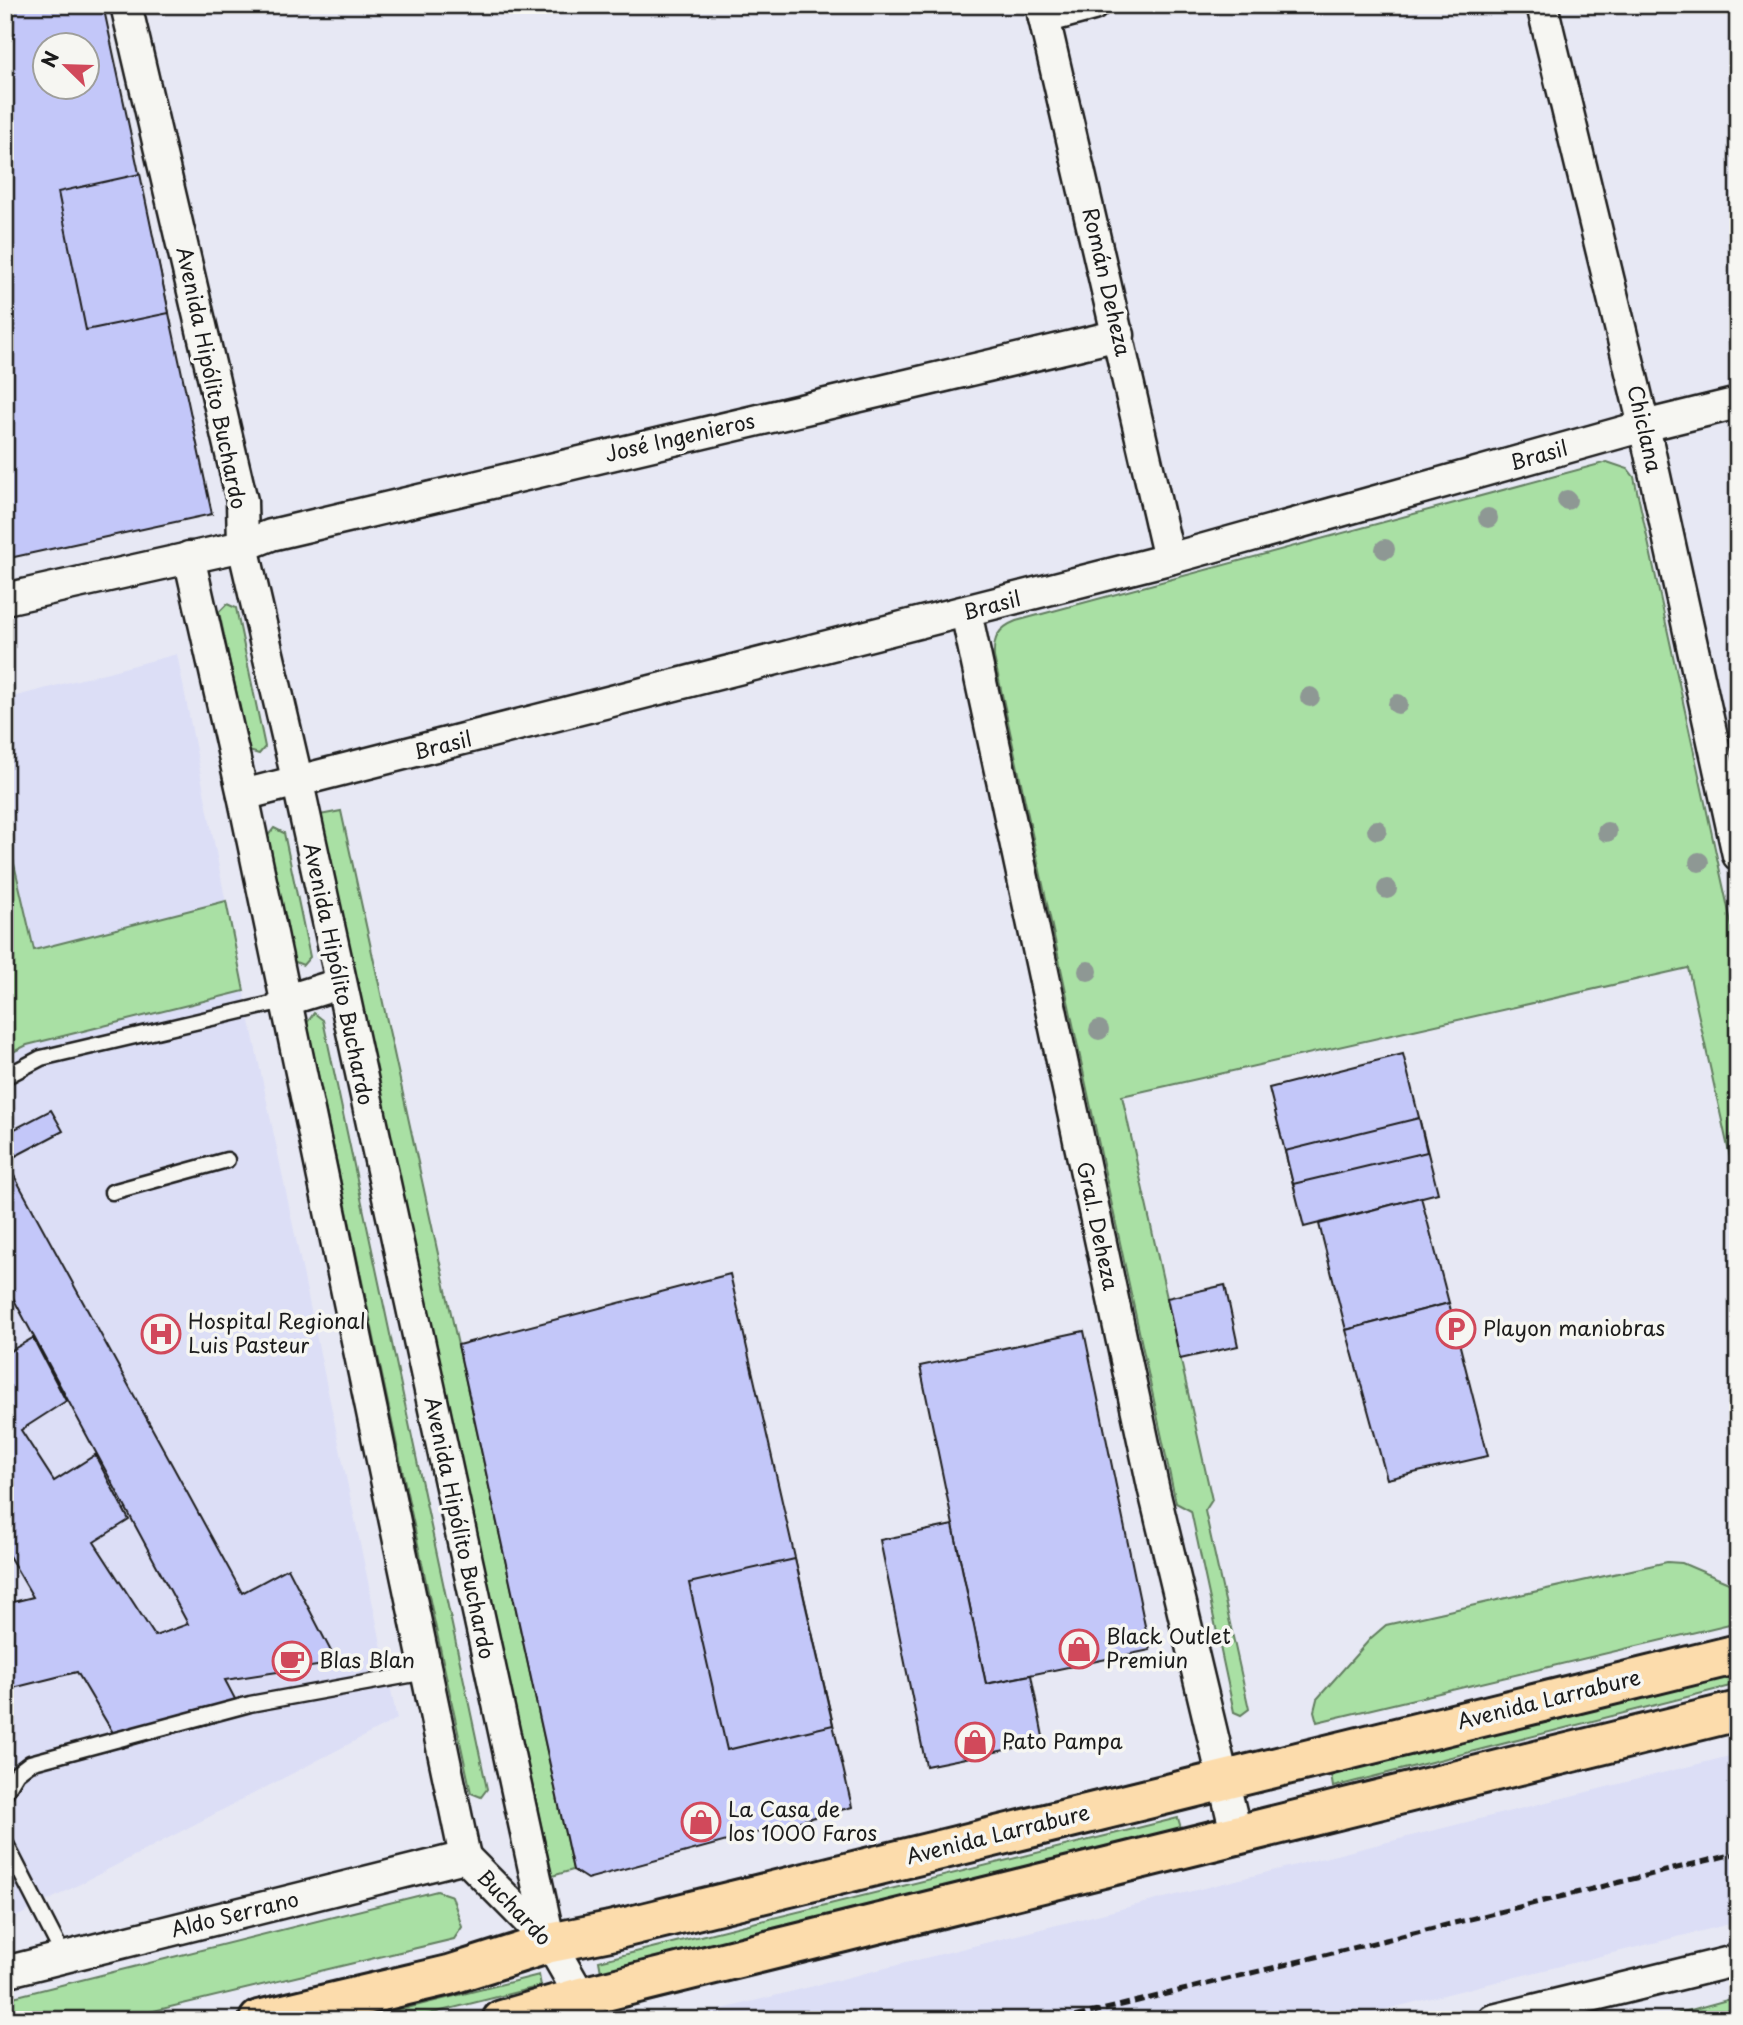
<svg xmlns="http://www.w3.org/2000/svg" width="1743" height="2025" font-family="'Playpen Sans',sans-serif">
  <rect width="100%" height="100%" fill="#e7e8f4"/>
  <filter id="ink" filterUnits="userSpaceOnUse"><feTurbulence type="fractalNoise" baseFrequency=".0143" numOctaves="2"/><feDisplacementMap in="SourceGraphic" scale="14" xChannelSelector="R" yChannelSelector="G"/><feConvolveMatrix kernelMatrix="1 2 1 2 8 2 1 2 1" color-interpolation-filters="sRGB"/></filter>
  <g filter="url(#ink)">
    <g fill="#dcdef6">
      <path d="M177,654L239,969L397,1719L5,1923V699Z"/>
      <path d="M1738,1754V1922L1343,2020H678Z"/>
    </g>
    <g fill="#a9e0a4" stroke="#627e60" stroke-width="2">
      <path d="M1607,462L1628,469L1634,477L1738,954V1193L1688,968L1122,1096L1212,1500L1205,1511L1249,1709L1241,1715L1234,1712L1191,1511L1176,1503L994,657C993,638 998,628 1016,621Z"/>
      <path d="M227,604L236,608L265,747L259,754L249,751L219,612Z"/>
      <path d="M341,811L573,1870L552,1876L320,815Z"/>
      <path d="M5,825L34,950L226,901L244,991L27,1045L5,1056Z"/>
      <path d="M274,828L284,833L310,957L303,965L293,961L267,837Z"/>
      <path d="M314,1013L323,1020L487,1789L481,1797L471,1793L307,1023Z"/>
      <path d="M1667,1562L1682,1563L1738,1587V1622L1317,1722L1314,1711L1317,1699L1371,1638L1386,1625Z"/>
      <path d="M1738,1672V1684L1333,1787L1331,1775Z"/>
      <path d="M1178,1818L1181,1828L601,1972L599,1961Z"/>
      <path d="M437,1891L452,1896L462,1927L454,1939L116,2020H5V1999Z"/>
      <path d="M539,1975L541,1986L405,2020H359Z"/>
      <path d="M1738,1997V2020H1654Z"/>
    </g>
    <g fill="#c3c7f9" stroke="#1c1c1c" stroke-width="2" fill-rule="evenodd">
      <path d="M5,5H103L212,514L5,559ZM46,46H88V88H46Z"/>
      <path d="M140,174L169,313L86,330L58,192Z"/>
      <path d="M1403,1054L1438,1193L1304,1227L1269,1088Z"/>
      <path d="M51,1110L63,1131L6,1161L242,1593L288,1568L337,1663L225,1680L235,1699L214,1722L122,1748L77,1672L5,1690V1604L33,1597L5,1549V1354L33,1338L66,1401L21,1430L54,1481L95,1455L129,1520L94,1542L155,1636L188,1624L5,1283V1134Z"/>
      <path d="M1419,1118L1427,1152L1293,1184L1285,1151Z"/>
      <path d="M1421,1197L1449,1303L1346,1330L1319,1224Z"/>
      <path d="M730,1274L852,1807L587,1879L573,1870L458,1345Z"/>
      <path d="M1225,1285L1238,1346L1180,1359L1167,1298Z"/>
      <path d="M1449,1303L1488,1456L1387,1479L1346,1330Z"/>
      <path d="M1084,1331L1150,1650L986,1684L920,1366Z"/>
      <path d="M953,1525L986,1684L1031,1675L1044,1742L926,1766L880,1540Z"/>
      <path d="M795,1559L833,1725L727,1750L689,1583Z"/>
    </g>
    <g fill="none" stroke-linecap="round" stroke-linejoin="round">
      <defs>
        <g id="lane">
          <path d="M5,1077L41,1058L284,1001"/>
          <path d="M112,1192L227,1160"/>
          <path d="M5,1793L17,1773L30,1763L250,1704L426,1672"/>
          <path d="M5,1842L64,1957"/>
        </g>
        <g id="street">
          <path d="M126,5L242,501L243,546L298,783L550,1943"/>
          <path d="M1041,5L1169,559"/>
          <path d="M1542,5L1644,426L1738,855"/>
          <path d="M1044,18L1093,5"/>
          <path d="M189,557L243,795L465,1857"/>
          <path d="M5,599L243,546L271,535L1119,335"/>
          <path d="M966,612L1154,1491L1237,1837"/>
          <path d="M243,795L1169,559L1644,426L1738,403"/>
          <path d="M284,1001L339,984"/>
          <path d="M465,1857L550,1943L581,1997"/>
          <path d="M5,1972L465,1857"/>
          <path d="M1493,2020L1738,1960"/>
        </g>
        <g id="primary">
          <path d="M259,2020L449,1975L550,1943L610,1931L1738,1654"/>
          <path d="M502,2020L581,1997L1738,1711"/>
        </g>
      </defs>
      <use href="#lane" stroke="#1c1c1c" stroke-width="19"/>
      <use href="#street" stroke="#1c1c1c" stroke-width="35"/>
      <use href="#primary" stroke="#1c1c1c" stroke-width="44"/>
      <use href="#lane" stroke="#f6f6f2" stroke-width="14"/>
      <use href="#street" stroke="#f6f6f2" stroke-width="30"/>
      <use href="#primary" stroke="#fcdcac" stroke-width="38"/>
      <path stroke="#1c1c1c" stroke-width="5" stroke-dasharray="10 5" stroke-linecap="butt" d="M1061,2020L1738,1853"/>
    </g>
    <g fill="#8e9894">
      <circle cx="1567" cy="500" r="10"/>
      <circle cx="1488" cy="518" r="10"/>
      <circle cx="1385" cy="549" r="10"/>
      <circle cx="1310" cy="697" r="10"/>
      <circle cx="1398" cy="704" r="10"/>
      <circle cx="1377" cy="830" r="10"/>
      <circle cx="1607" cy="832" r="10"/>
      <circle cx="1699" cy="862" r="10"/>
      <circle cx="1387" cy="889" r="10"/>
      <circle cx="1088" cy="971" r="10"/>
      <circle cx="1099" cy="1030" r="10"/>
    </g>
  </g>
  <defs>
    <symbol id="parking-ring" viewBox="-11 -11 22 22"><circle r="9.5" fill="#f6f6f2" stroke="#d1495b" stroke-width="1.5"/><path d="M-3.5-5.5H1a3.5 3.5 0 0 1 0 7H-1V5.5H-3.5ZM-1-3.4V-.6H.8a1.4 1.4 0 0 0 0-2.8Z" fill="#d1495b"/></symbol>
    <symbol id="hospital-ring" viewBox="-11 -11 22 22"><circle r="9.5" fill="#f6f6f2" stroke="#d1495b" stroke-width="1.5"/><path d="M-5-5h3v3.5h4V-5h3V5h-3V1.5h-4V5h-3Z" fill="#d1495b"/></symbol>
    <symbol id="shop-ring" viewBox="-11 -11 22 22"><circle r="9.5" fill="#f6f6f2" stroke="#d1495b" stroke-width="1.5"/><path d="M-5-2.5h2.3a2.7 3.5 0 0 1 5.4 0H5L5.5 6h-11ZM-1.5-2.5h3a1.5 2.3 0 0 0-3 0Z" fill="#d1495b"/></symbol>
    <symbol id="cafe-ring" viewBox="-11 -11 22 22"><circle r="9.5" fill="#f6f6f2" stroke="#d1495b" stroke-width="1.5"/><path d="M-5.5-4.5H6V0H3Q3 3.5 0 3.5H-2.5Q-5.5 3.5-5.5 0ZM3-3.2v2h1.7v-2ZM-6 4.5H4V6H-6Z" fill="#d1495b"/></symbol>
  </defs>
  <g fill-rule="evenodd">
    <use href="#parking-ring" x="1434" y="1307" width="44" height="44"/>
    <use href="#hospital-ring" x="139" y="1312" width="44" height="44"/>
    <use href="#shop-ring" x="1057" y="1627" width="44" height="44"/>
    <use href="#cafe-ring" x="270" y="1639" width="44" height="44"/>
    <use href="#shop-ring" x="953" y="1720" width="44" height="44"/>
    <use href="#shop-ring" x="679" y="1800" width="44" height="44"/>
  </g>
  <g text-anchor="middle" stroke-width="7" stroke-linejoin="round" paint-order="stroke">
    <g font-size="21" fill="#1c1c1c" stroke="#f6f6f2">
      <text transform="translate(1106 282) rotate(77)" y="7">Román Deheza</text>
      <text transform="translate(211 378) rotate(78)" y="7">Avenida Hipólito Buchardo</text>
      <text transform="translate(1644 429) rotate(77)" y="7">Chiclana</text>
      <text transform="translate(680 438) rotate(-13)" y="7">José Ingenieros</text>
      <text transform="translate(1539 456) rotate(-16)" y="7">Brasil</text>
      <text transform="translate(992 606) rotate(-15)" y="7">Brasil</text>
      <text transform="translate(443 746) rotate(-14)" y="7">Brasil</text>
      <text transform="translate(338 974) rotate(78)" y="7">Avenida Hipólito Buchardo</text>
      <text transform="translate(1097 1226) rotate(78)" y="7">Gral. Deheza</text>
      <text transform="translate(459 1528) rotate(78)" y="7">Avenida Hipólito Buchardo</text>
      <text transform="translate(1549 1700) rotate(-14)" y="7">Avenida Larrabure</text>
      <text transform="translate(998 1835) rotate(-14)" y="7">Avenida Larrabure</text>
      <text transform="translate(514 1908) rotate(46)" y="7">Buchardo</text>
      <text transform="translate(235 1915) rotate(-14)" y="7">Aldo Serrano</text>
    </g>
    <g font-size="21" fill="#1c1c1c" stroke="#f6f6f2" text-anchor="start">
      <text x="188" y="1329">Hospital Regional<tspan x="188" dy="24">Luis Pasteur</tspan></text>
      <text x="1483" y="1336">Playon maniobras</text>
      <text x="1106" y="1644">Black Outlet<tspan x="1106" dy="24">Premiun</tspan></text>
      <text x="319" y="1668">Blas Blan</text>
      <text x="1002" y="1749">Pato Pampa</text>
      <text x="728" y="1817">La Casa de<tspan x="728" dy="24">los 1000 Faros</tspan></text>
    </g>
  </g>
  <rect width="1743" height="2025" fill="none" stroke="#f6f6f2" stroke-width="28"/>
  <rect x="14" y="14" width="1715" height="1997" fill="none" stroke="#1c1c1c" stroke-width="2.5" filter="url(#ink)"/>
  <g transform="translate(66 66) rotate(293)"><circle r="33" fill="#f6f6f2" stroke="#9f9f9c" stroke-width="2"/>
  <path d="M0-5L12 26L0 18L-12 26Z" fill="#d1495b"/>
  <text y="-10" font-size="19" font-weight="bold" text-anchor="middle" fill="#1c1c1c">N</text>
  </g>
</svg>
